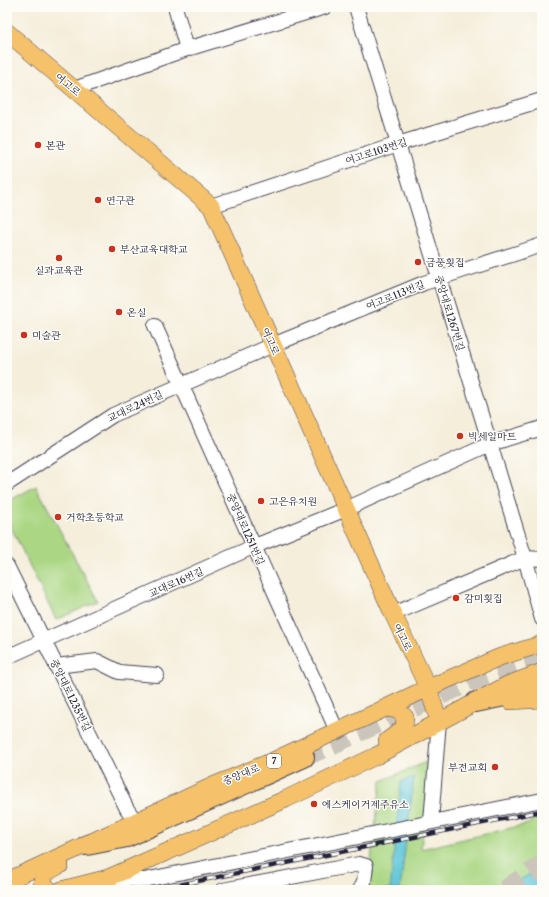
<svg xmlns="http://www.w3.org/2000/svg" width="549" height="897" font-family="'Libre Caslon Text','Noto Serif KR',serif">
  <rect width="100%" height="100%" fill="#fdfcf7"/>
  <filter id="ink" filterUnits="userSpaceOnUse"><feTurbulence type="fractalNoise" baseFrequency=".025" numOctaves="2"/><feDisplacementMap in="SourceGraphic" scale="8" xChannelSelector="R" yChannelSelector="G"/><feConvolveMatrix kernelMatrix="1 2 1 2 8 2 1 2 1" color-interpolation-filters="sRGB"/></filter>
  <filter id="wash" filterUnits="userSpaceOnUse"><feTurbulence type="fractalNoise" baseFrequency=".012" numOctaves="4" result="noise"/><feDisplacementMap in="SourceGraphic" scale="16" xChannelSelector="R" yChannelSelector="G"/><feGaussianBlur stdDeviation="0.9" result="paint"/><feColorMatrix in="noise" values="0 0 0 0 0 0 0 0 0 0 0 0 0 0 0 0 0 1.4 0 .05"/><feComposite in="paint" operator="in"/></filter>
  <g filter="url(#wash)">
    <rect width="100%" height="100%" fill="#f5eedb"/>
    <g fill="#abd784" stroke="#667c60">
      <path d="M36,486L98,601L56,620L7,519V502Z"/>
      <path d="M431,760L421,849L528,824L542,814V890H367L381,781Z"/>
    </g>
    <g fill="#5bc5d7" stroke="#3e7489">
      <path d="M414,777L400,890H390L401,782Z"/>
      <path d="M542,867V888L538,890H502Z"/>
    </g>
  </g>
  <g filter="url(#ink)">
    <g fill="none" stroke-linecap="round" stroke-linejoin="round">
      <g stroke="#cbc5bb" stroke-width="20" stroke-dasharray="20 10" stroke-linecap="butt">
        <path d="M304,757L469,682L520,664L542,659"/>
        <path d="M505,890L542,865"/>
      </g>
      <defs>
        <g id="minor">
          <path d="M175,7L187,49"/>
          <path d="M356,7L525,558L542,619"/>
          <path d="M74,89L187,49L325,7"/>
          <path d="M211,206L398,144L542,100"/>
          <path d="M155,326L337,731"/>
          <path d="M7,484L113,415L273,345L424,283L542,245"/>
          <path d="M7,566L127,809L136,822"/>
          <path d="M393,614L525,558L542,559"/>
          <path d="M7,657L255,546L346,509L490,444L542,428"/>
          <path d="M56,666L97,661L119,672L157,675"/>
          <path d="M431,822L439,721"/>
          <path d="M108,878L144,880L542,800"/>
          <path d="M223,890L359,864L366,866L364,882L360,890"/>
        </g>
        <g id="major">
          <path d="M7,32L211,206L393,614L428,688L439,721"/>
          <path d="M510,701L542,699"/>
          <path d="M386,708L398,710L405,717L404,728L387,741"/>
          <path d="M7,881L217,784L275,760L428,688L500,657L542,644"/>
          <path d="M49,890L42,881L44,874L60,865"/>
          <path d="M61,890L108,878L286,799L376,756L507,685L542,672"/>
        </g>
        <g id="highway">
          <path d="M476,702L542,688"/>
          <path d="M87,845L127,837L304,757"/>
        </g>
      </defs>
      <use href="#minor" stroke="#424153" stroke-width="16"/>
      <use href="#major" stroke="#424153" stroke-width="18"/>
      <use href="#highway" stroke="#424153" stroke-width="22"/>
      <use href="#minor" stroke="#fff" stroke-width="14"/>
      <use href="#major" stroke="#f5c16b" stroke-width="17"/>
      <use href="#highway" stroke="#f5c16b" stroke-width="20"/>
      <defs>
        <path id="rail" d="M154,890L542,811"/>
      </defs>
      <use href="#rail" stroke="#22223b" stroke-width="4.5"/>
      <use href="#rail" stroke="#fdfcf7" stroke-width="3" stroke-dasharray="9" stroke-linecap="butt"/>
    </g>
  </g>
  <g fill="#c8321e" stroke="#fdfcf7" stroke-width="1.5">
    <circle cx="38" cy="145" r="4"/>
    <circle cx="98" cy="200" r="4"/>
    <circle cx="112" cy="249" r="4"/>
    <circle cx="59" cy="258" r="4"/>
    <circle cx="418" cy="262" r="4"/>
    <circle cx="119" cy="312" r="4"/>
    <circle cx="24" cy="335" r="4"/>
    <circle cx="460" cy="436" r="4"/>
    <circle cx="261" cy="501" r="4"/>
    <circle cx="58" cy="517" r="4"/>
    <circle cx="456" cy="598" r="4"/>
    <circle cx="495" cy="767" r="4"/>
    <circle cx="314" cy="804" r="4"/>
  </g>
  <g text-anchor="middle" stroke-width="3" stroke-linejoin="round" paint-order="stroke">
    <rect fill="#fdfcf7" stroke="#646373" stroke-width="1" x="267" y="754" width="14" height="14" rx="3"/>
    <g font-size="9" font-weight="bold" fill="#22223b">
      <text x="274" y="764">7</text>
    </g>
    <g font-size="10" fill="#22223b" stroke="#fdfcf7">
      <text transform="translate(68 84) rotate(40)" y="4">여고로</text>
      <text transform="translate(376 151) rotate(-18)" y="4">여고로103번길</text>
      <text transform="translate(395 295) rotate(-22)" y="4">여고로113번길</text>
      <text transform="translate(450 313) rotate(73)" y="4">중앙대로1267번길</text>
      <text transform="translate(271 341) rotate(66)" y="4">여고로</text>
      <text transform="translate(135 406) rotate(-25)" y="4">교대로24번길</text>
      <text transform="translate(246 529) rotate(66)" y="4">중앙대로1251번길</text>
      <text transform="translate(176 582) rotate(-24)" y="4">교대로16번길</text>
      <text transform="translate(403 637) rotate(64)" y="4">여고로</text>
      <text transform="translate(71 695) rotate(64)" y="4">중앙대로1235번길</text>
      <text transform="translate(241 774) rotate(-22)" y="4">중앙대로</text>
    </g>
    <g font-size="10" fill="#22223b" stroke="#fdfcf7" text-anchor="start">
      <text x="46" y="149">본관</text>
      <text x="106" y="204">연구관</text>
      <text x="120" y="253">부산교육대학교</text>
      <text x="426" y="266">금풍횟집</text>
      <text x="59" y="274" text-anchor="middle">실과교육관</text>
      <text x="127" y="316">온실</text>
      <text x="32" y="339">미술관</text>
      <text x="468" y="440">빅세일마트</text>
      <text x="269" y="505">고은유치원</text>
      <text x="66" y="521">거학초등학교</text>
      <text x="464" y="602">감미횟집</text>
      <text x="487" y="771" text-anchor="end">부전교회</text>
      <text x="322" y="808">에스케이거제주유소</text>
    </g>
  </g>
  <rect width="549" height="897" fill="none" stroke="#fdfcf7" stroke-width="24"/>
</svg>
